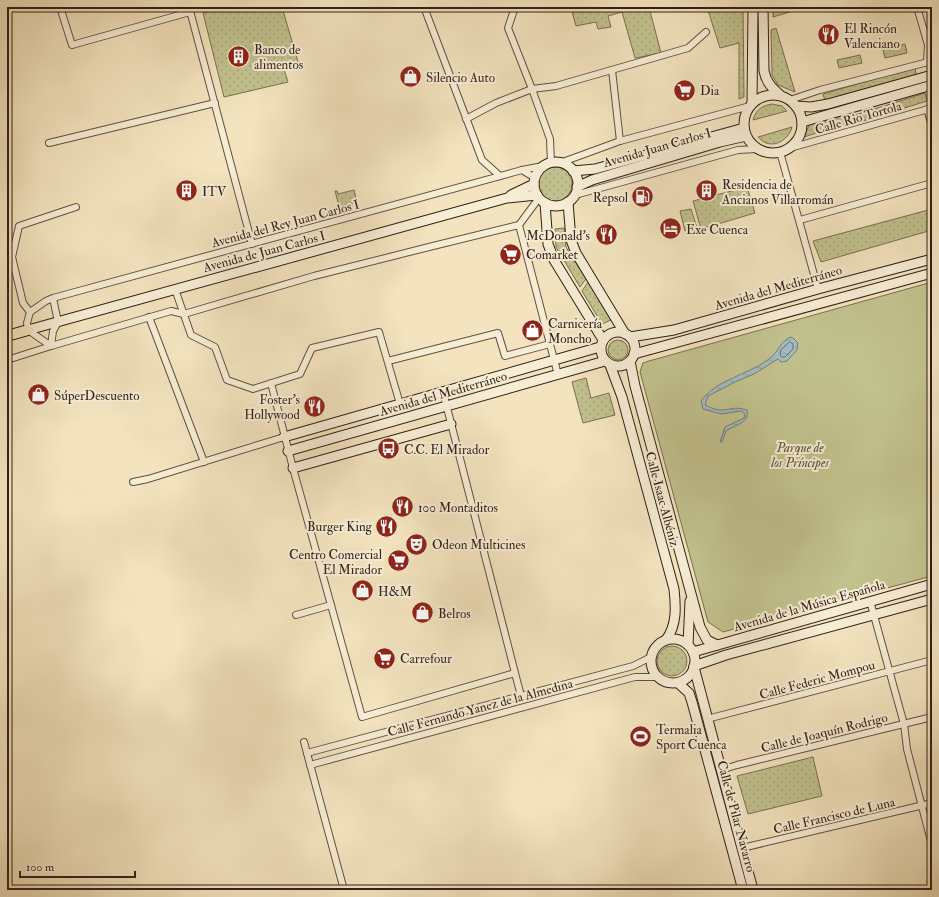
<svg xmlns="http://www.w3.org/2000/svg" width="939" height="897" font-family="'IM FELL Double Pica',serif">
  <defs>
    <pattern id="grass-dots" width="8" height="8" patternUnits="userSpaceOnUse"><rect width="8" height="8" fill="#c2c28e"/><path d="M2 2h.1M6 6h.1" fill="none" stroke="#a7a67a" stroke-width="1.8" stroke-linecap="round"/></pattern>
    <pattern id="water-ripples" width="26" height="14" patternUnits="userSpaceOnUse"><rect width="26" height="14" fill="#a2bbbe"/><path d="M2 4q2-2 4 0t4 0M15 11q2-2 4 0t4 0" fill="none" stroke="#8ca0a3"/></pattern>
  </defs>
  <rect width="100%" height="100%" fill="#f3e4bf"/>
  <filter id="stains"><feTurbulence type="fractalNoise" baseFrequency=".005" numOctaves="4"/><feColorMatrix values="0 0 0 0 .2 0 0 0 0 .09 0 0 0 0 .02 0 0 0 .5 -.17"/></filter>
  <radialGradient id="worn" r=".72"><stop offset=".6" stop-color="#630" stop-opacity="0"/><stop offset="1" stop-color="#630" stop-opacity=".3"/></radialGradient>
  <g fill="url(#grass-dots)" stroke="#7a7052">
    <path d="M226,7H282L298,62L283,66L288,82L224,97L203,13Z"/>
    <path d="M564,7H649L661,53L635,58L622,12L608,16L611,27L598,29L596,22L576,26L571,8H563Z"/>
    <path d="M707,7H743L744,97L739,99V43L720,48Z"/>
    <path d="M773,7H806L773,17Z"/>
    <path d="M776,28L795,92L778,85L772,75L771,30Z"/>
    <path d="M905,44L907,53L885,58L883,50Z"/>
    <path d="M860,55L862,63L839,68L837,60Z"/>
    <path d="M915,67L916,75L825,101L823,94Z"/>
    <path d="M925,93L927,101L853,124L849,117Z"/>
    <path d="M772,104L782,106L787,111L753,120C756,110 761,106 772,104Z"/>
    <path d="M844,112L847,123L804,137L810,123Z"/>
    <path d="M792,127C789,138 778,147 766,143C763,142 760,139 758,137Z"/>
    <circle cx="555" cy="184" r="17"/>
    <path d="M747,187L755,213L701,229L693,201Z"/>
    <path d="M354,190L357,202L339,206L335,191H337L338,194Z"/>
    <path d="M691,209L697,228L685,231L680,211Z"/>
    <path d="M932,209V230L821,262L813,241Z"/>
    <path d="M564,228L566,247L586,279L580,287L556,247L555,229Z"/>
    <path d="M588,282L611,320L602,324L582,291Z"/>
    <circle cx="618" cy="350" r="10"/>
    <path d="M586,378L591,398L609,393L615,415L583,423L572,382Z"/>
    <circle cx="672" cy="661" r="15"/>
    <path d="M813,757L822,796L748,814L737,776Z"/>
  </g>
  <path fill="#c2c28e" stroke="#7a7052" d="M932,282V576L723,632L708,622L640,372L643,363L649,361Z"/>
  <path fill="url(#water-ripples)" stroke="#757d7b" d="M790,337L793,338L798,343L797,350L787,361L781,362L778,359L754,374L737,381L708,396L705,405C710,407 715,410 721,410C732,410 733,406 747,410C750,423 735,425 726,431L722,442H720L725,427L744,418L745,414L741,411L721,414L703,409L701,401C717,379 748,375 769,359C779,352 778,344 790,337Z"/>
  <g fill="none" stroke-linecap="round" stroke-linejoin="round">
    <path stroke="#6a6d6a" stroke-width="1" d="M790,342L793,344V349L785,357H782L780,355L781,350Z"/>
    <defs>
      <g id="street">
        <path d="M60,7L72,45L190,12"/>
        <path d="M189,7L252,244"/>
        <path d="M424,7L482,160L500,176"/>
        <path d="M515,7L508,28L532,89L550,139L551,163"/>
        <path d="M917,7L928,45"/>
        <path d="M927,62L928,45L932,42"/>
        <path d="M612,70L620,141"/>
        <path d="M790,100L820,90L932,61"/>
        <path d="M927,109L932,126"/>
        <path d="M466,119L496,103L532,89L556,86L688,48L706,32"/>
        <path d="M49,143L215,103"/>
        <path d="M790,148L932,108"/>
        <path d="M780,152L818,289"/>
        <path d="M560,163L620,141L750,106"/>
        <path d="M522,170L535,178"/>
        <path d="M575,195L738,150L757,149"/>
        <path d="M539,198L519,225L558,375"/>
        <path d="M800,220L932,183"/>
        <path d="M175,289L191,335L215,347L227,380L253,389L300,374L312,348L379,332L400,404"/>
        <path d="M53,298L58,322L53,331L51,346L28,330L27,323L30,312L46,301L53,298L522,170L543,166"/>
        <path d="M30,312L23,303L12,257L19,226L76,207"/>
        <path d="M149,317L204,462"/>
        <path d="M7,360L51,346L171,311L184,314L314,276L433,246L519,225"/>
        <path d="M388,361L498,333L505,356L550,344"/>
        <path d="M271,383L293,468L362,717L515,673L443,392"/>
        <path d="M133,482L148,479L284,437"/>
        <path d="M870,601L904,724L907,749L932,845"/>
        <path d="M296,615L331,605"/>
        <path d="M515,673L521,696"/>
        <path d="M707,719L932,660"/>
        <path d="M304,742L344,890"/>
        <path d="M307,753L633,666L651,657"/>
        <path d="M310,765L635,677H657"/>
        <path d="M721,770L737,765L932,717"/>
        <path d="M742,848L932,803"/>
      </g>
      <g id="secondary">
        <path d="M763,7L764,71C766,82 772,88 780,95"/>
        <circle cx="773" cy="124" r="29"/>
        <path d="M752,103L753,7"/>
        <path d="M796,106L811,107L828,104L932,75"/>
        <path d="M802,122L932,85"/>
        <circle cx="556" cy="184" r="22"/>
        <path d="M573,171L595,169L744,128"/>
        <path d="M577,187L592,180L720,142L746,136"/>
        <path d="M511,195L534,184"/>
        <path d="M568,202L571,240L576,253L625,334"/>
        <path d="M545,203L548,244L554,260L603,340"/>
        <path d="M28,330L507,198L537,195"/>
        <circle cx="618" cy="349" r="17"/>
        <path d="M630,337L674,330L818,289L932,259"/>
        <path d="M634,354L932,273"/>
        <path d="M630,361L635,386L700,627L707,640L717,645"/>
        <path d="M610,365L622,397L674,589C676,607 677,625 666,640"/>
        <path d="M284,437L600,347"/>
        <path d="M288,451L605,361"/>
        <path d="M293,468L451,424"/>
        <circle cx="673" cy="661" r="22"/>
        <path d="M688,645L690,601"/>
        <path d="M693,652L932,584"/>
        <path d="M694,666L726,655L932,599"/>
        <path d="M694,667L753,890"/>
        <path d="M678,683L689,693L692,702L743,890"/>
      </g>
      <path id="primary" d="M7,336L28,330"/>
    </defs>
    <use href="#street" stroke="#625041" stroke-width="8"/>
    <use href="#secondary" stroke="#321f17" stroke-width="11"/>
    <use href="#primary" stroke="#321f17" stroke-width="12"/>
    <use href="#street" stroke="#f7edd5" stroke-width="6"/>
    <use href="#secondary" stroke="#f7edd5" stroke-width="9"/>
    <use href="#primary" stroke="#f3e4bf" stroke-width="10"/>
  </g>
  <defs>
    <symbol id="restaurant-disc" viewBox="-11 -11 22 22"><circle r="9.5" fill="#8f2418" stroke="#f7edd5"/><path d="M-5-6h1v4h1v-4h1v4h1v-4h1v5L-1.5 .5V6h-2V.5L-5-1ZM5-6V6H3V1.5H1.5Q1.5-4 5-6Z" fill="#fff"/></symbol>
    <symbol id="building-disc" viewBox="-11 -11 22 22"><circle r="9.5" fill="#8f2418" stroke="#f7edd5"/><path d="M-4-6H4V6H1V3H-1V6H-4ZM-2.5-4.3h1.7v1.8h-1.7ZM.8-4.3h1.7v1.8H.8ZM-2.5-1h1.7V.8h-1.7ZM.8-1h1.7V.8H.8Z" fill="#fff"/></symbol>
    <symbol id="shop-disc" viewBox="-11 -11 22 22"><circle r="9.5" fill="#8f2418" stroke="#f7edd5"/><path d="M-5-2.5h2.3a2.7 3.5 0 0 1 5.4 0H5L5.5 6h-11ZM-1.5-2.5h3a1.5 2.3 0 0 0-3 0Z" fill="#fff"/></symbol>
    <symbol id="supermarket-disc" viewBox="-11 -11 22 22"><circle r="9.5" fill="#8f2418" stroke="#f7edd5"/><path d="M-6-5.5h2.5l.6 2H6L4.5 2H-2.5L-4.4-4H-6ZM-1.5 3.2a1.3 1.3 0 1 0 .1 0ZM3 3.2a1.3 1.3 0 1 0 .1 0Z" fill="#fff"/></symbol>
    <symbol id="fuel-disc" viewBox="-11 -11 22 22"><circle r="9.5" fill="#8f2418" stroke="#f7edd5"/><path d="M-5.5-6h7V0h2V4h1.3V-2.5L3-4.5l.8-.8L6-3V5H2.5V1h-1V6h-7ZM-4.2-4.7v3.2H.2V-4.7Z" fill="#fff"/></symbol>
    <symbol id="hotel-disc" viewBox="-11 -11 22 22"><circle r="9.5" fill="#8f2418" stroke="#f7edd5"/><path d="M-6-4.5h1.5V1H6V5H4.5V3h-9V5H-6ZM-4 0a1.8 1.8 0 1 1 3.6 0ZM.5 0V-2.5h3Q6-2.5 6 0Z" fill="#fff"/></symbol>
    <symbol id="bus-disc" viewBox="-11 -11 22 22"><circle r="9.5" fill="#8f2418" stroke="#f7edd5"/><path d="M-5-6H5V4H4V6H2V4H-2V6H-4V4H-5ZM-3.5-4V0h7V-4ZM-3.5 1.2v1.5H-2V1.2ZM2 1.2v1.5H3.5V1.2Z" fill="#fff"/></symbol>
    <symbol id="theatre-disc" viewBox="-11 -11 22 22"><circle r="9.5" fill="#8f2418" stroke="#f7edd5"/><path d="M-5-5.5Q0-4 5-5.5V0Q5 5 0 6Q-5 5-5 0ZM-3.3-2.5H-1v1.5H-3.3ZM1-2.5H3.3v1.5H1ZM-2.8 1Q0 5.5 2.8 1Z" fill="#fff"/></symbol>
    <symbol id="stadium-disc" viewBox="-11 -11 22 22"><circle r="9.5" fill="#8f2418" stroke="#f7edd5"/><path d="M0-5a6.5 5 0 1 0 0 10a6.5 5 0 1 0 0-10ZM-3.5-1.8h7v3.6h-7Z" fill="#fff"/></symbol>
  </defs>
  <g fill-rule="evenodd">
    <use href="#restaurant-disc" x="816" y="22" width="25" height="25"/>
    <use href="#building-disc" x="226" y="44" width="25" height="25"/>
    <use href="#shop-disc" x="398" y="64" width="25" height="25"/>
    <use href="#supermarket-disc" x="672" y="78" width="25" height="25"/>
    <use href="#building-disc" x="174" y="178" width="25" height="25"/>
    <use href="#building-disc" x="694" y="178" width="25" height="25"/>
    <use href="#fuel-disc" x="630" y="184" width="25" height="25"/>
    <use href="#hotel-disc" x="658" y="216" width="25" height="25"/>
    <use href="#restaurant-disc" x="594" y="222" width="25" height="25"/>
    <use href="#supermarket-disc" x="498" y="242" width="25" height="25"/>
    <use href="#shop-disc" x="520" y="318" width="25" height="25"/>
    <use href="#shop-disc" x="26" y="382" width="25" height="25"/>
    <use href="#restaurant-disc" x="302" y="394" width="25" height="25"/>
    <use href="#bus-disc" x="376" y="436" width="25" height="25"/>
    <use href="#restaurant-disc" x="390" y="494" width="25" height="25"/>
    <use href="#restaurant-disc" x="374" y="514" width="25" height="25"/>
    <use href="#theatre-disc" x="404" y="532" width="25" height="25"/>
    <use href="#supermarket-disc" x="386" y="548" width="25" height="25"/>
    <use href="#shop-disc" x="350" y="578" width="25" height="25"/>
    <use href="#shop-disc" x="410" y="600" width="25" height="25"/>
    <use href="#supermarket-disc" x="372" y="646" width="25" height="25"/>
    <use href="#stadium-disc" x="628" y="724" width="25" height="25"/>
  </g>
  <g text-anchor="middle" stroke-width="4" stroke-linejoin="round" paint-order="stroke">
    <g font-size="13" fill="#321f17" stroke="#f7edd5" text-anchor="start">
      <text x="844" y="33">El Rincón<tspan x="844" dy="15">Valenciano</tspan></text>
      <text x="254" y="54">Banco de<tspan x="254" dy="15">alimentos</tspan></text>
      <text x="426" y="82">Silencio Auto</text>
      <text x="700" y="95">Dia</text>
      <text x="722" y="189">Residencia de<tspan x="722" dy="15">Ancianos Villarromán</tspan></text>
      <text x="202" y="196">ITV</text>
      <text x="628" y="202" text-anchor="end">Repsol</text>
      <text x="686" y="234">Exe Cuenca</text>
      <text x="590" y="240" text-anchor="end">McDonald's</text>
      <text x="526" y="259">Comarket</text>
      <text x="548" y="328">Carnicería<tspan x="548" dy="15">Moncho</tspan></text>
      <text x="54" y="400">SúperDescuento</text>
      <text x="300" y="404" text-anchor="end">Foster's<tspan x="300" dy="15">Hollywood</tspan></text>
      <text x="404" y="454">C.C. El Mirador</text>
      <text x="418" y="512">100 Montaditos</text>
      <text x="372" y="531" text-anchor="end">Burger King</text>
      <text x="432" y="549">Odeon Multicines</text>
      <text x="382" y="559" text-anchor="end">Centro Comercial<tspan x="382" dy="15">El Mirador</tspan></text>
      <text x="378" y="596">H&amp;M</text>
      <text x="438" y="618">Belros</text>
      <text x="400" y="663">Carrefour</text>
      <text x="656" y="734">Termalia<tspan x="656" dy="15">Sport Cuenca</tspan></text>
    </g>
    <g font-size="13" fill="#321f17" stroke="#f7edd5">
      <text transform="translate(858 117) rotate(-16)" y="5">Calle Rio Tortola</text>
      <text transform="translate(657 147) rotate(-16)" y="5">Avenida Juan Carlos I</text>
      <text transform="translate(285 223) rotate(-15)" y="5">Avenida del Rey Juan Carlos I</text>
      <text transform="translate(264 251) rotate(-15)" y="5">Avenida de Juan Carlos I</text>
      <text transform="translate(778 287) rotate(-16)" y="5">Avenida del Mediterráneo</text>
      <text transform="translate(443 393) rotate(-16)" y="5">Avenida del Mediterráneo</text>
      <text transform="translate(663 499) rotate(75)" y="5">Calle Isaac Albéniz</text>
      <text transform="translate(809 605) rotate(-16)" y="5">Avenida de la Música Española</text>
      <text transform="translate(817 679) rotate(-15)" y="5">Calle Federic Mompou</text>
      <text transform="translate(480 707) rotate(-15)" y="5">Calle Fernando Yanez de la Almedina</text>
      <text transform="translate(824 732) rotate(-14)" y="5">Calle de Joaquín Rodrigo</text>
      <text transform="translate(834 815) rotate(-13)" y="5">Calle Francisco de Luna</text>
      <text transform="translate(737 816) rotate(75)" y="5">Calle de Pilar Navarro</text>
    </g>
    <g font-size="13" font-style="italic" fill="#5d503b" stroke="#f7edd5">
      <text x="800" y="452">Parque de<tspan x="800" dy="15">los Príncipes</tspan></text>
    </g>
  </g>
  <rect width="939" height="897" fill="none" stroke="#f3e4bf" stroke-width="24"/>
  <rect x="8" y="8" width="923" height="881" fill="none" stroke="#321f17" stroke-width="2"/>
  <rect x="12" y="12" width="915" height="873" fill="none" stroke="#321f17"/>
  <path d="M20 871v6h115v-6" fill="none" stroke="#321f17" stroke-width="2"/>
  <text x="26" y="871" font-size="12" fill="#321f17" stroke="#f7edd5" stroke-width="3" paint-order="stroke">100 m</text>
  <rect width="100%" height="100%" filter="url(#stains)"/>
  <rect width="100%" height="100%" fill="url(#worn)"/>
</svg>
